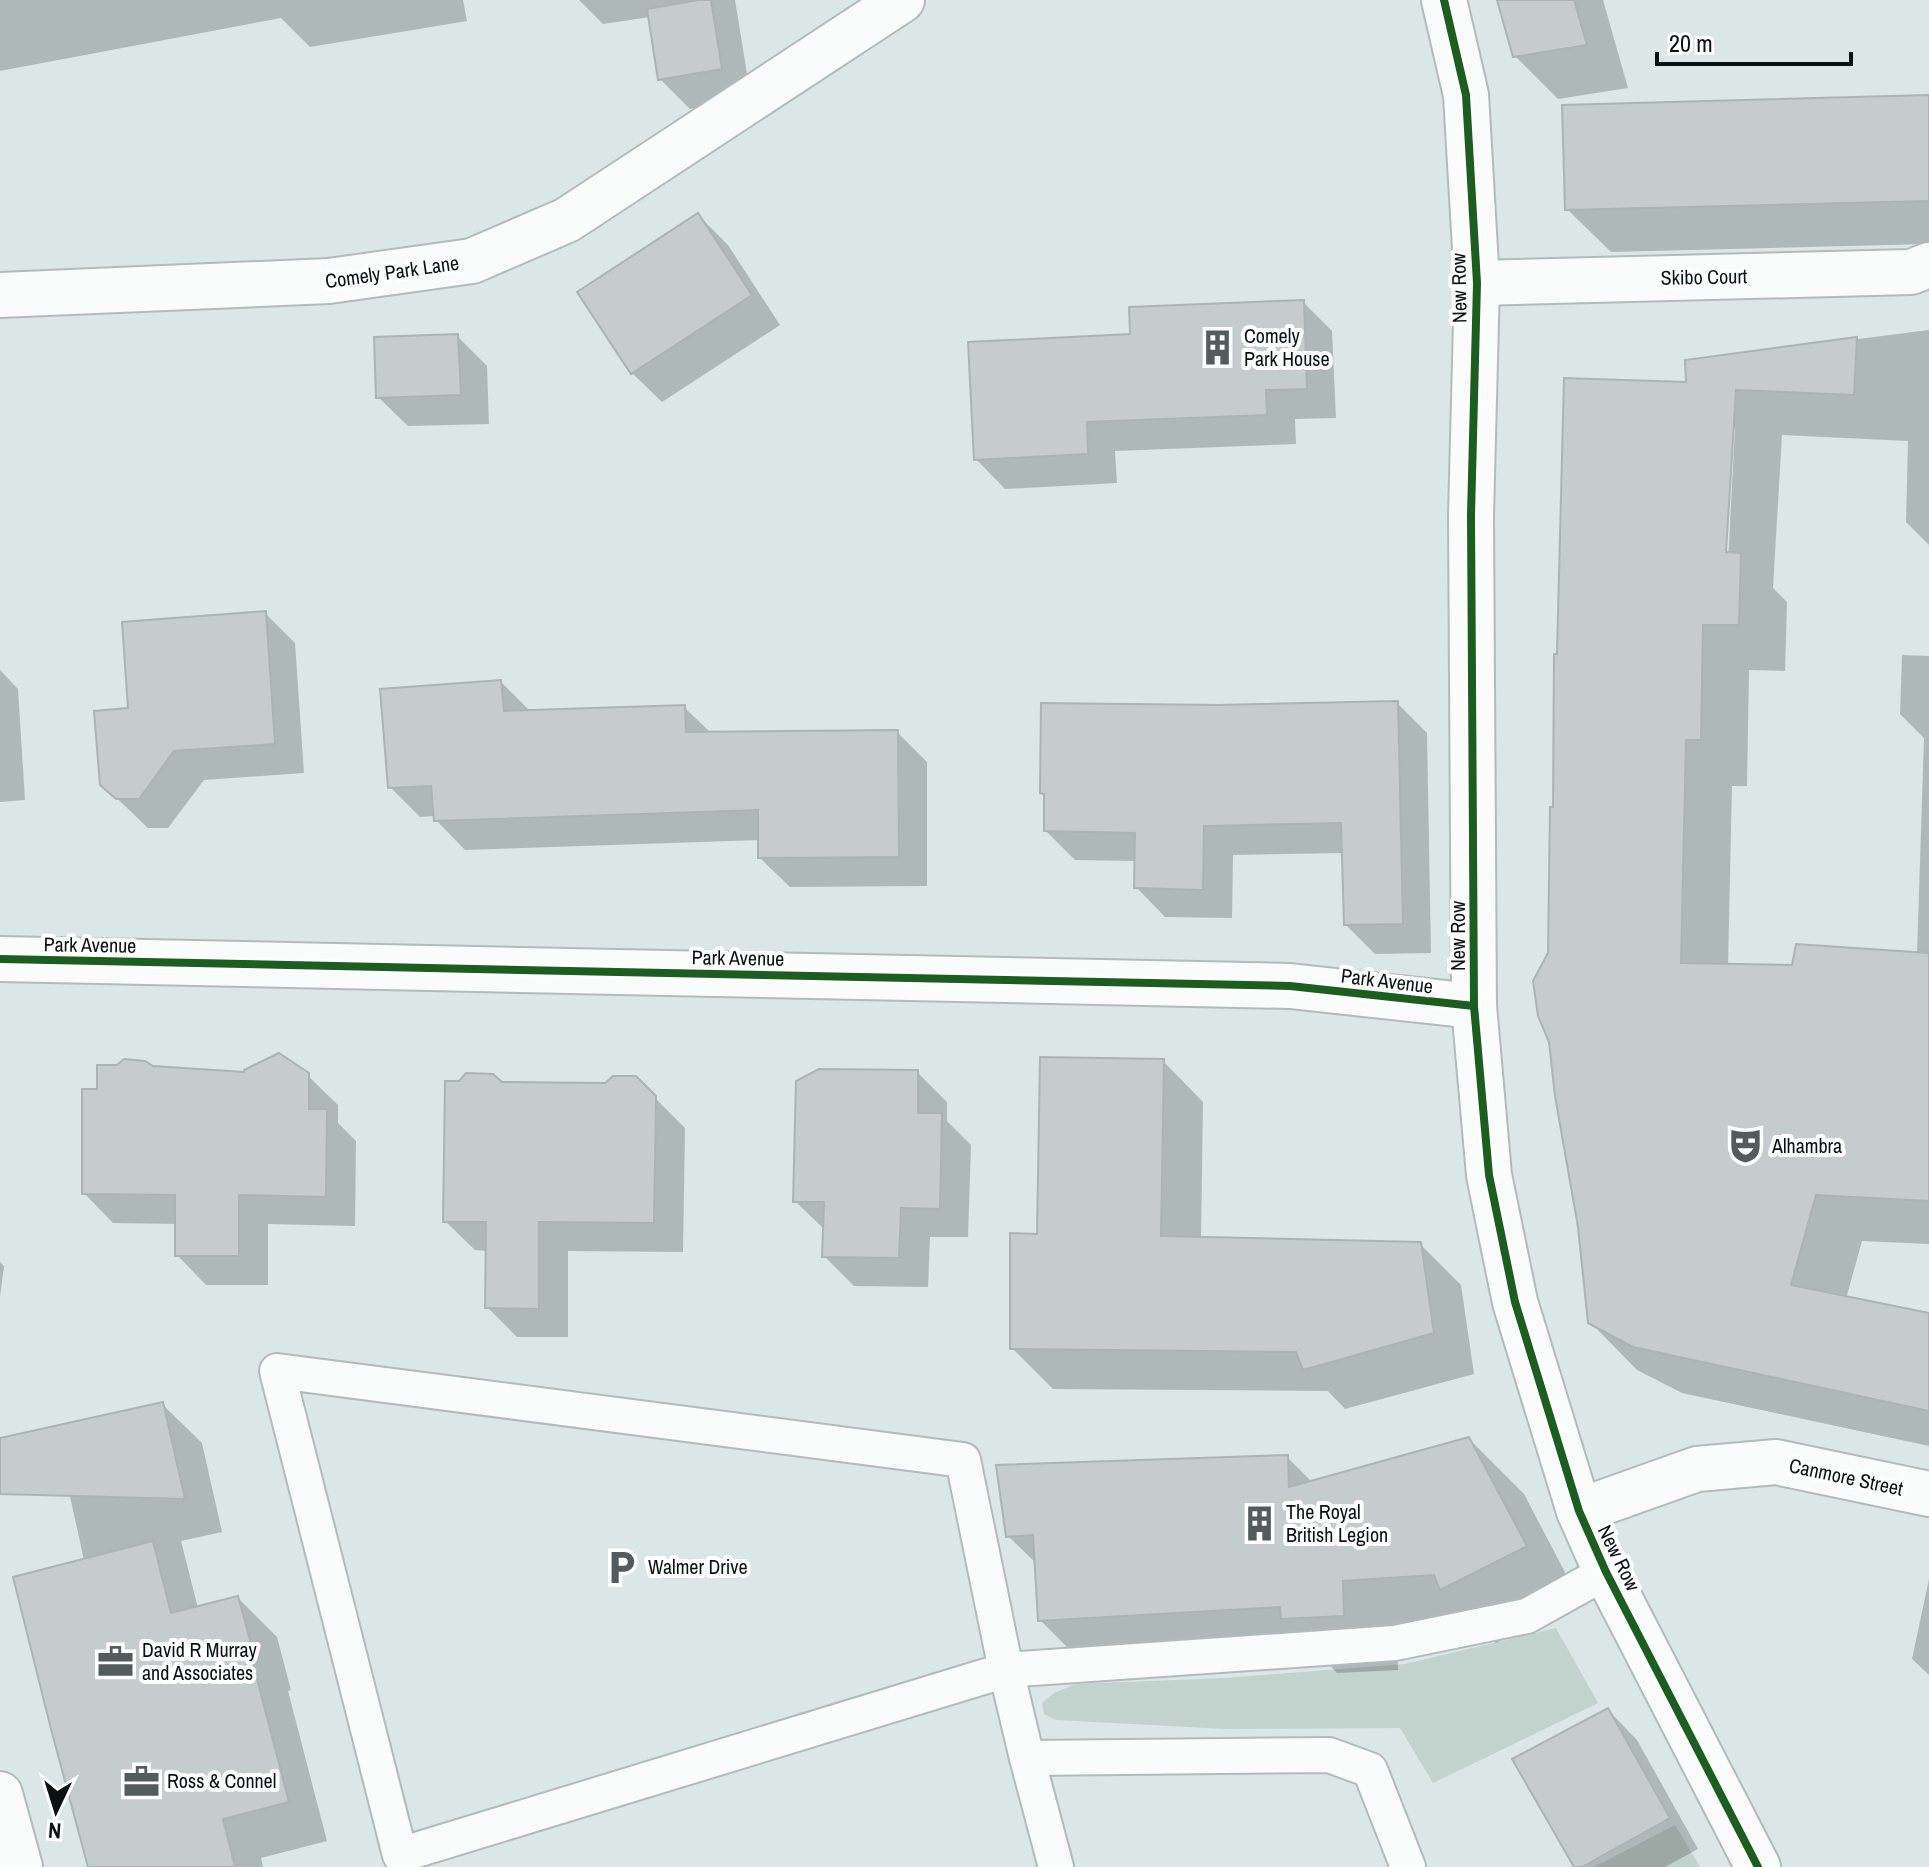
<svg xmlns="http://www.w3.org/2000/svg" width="1929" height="1867" font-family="'Archivo Narrow',sans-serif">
  <rect width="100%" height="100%" fill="#dbe6e7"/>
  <g fill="#c2d2cc">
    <path d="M1556,1628L1598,1703L1433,1783L1400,1728L1227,1729L1056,1720L1044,1714L1042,1703L1054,1693L1076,1684L1225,1678L1405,1664Z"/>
    <path d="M1675,1825L1700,1867H1594Z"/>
  </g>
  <g fill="#0003" fill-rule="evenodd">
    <path d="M0,0H463L467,21L310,47L281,18L0,71Z"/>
    <path d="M579,0H735L751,98L690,109L660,79L650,17L603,24Z"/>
    <path d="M1499,0H1603L1628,88L1558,99L1515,56Z"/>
    <path d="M1929,97V244L1611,252L1567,209Z"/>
    <path d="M698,215L728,245L780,325L662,402L632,373Z"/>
    <path d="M1303,302L1332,331L1336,418L1295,419L1296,444L1115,451L1117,483L1005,489L976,459L1133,336Z"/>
    <path d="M1929,330V545L1906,522L1908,441L1782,435L1773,588L1787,602L1785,671L1749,670L1747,786H1732L1728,966L1793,967L1917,954L1924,738L1900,714L1902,655L1929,656V1244L1862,1241L1846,1299L1929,1315V1446L1682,1393L1637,1370L1590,1322L1550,954L1688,385L1687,361ZM1731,428H1735L1728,563L1724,562Z"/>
    <path d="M457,336L487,366L489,424L408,426L378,397Z"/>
    <path d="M265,613L295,643L304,773L204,780L168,828H148L102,784L131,710Z"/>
    <path d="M0,670L18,689L25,800L0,802Z"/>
    <path d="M501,682L531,712L684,707L712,734L897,732L927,762V886L790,887L760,858V840L465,850L436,820L435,816L420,817L390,787Z"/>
    <path d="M1397,703L1427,733L1431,953L1375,954L1346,925L1344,853L1233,855L1232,918L1165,917L1136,887V861L1075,860L1046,831V797L1042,793L1218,707Z"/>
    <path d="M1163,1061L1203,1102L1201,1239L1420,1244L1461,1285L1474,1374L1345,1409L1328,1391L1053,1389L1012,1348L1039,1236Z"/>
    <path d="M152,1068L246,1074L307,1075L338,1105V1123L356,1141L355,1226L268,1224V1285H206L177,1255V1224L113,1223L84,1193L99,1091Z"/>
    <path d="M917,1072L947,1102V1121L971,1145L968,1237H930L928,1287L854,1286L824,1256L825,1230L795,1201Z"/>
    <path d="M635,1078L685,1128L683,1252L568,1251V1337H517L487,1307L488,1251L475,1250L445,1221L501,1084L606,1085Z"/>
    <path d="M0,1262L4,1266L0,1297Z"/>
    <path d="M162,1404L202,1443L222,1532L181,1541L198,1608L238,1598L277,1637L291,1690L288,1691L327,1841L261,1858L263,1867H90L84,1560L55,1428Z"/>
    <path d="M1469,1439L1524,1494L1580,1601L1496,1643L1482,1629L1397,1635L1398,1670L1337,1673L1326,1661L1095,1675L1040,1620L1037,1564L1008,1536L1287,1457L1313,1483Z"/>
    <path d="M1929,1579V1675L1912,1659Z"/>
    <path d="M1608,1710L1637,1740L1698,1849L1665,1867H1576Z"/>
  </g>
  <g fill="#c4ccce" stroke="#abb3b5" stroke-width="2">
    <path d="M698,0H711L722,69L658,80L647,9Z"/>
    <path d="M1497,0H1574L1587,45L1513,57Z"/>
    <path d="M1929,95V201L1565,210L1562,105Z"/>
    <path d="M698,213L752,295L631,374L577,292Z"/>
    <path d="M1304,300L1307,389L1266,390L1267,415L1087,422L1088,454L974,460L968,342L1130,334L1129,307Z"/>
    <path d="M458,334L461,395L376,398L374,337Z"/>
    <path d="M1857,337L1854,395L1736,390L1726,552L1741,553L1739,625H1703L1701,740H1686L1681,963L1792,965L1796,944L1929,953V1201L1816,1195L1791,1285L1929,1313V1411L1633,1347L1588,1323L1578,1227L1555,1096L1549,1042L1538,1016L1533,981L1548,953L1550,807H1553L1554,654H1557L1564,378L1686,382L1685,360Z"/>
    <path d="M266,611L275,744L174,751L139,799H116L100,785L94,711L128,708L122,622Z"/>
    <path d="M501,680L504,711L685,705L686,732L898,730L899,857L758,858V810L434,821L431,786L388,788L380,689Z"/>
    <path d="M1398,701L1403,924L1344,925L1341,823L1204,826L1203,890L1134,888L1135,833L1044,831V794L1040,793L1041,703L1218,705Z"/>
    <path d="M279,1053L309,1073V1109H327L326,1197L239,1195V1256H175V1195L82,1194V1089H97V1065H117L124,1059L145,1061L153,1066L244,1072V1070Z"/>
    <path d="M1040,1057L1164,1059L1161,1236L1421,1242L1434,1333L1303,1370L1296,1352L1010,1349V1233L1037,1234Z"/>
    <path d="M819,1069L918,1070V1113H942L940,1209L901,1208L899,1258L822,1257L824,1202H793L796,1081Z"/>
    <path d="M466,1073L493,1074L502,1082L605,1083L613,1076H636L656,1096L654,1223L539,1222V1309L485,1308L486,1222H443L445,1081H459Z"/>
    <path d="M163,1402L185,1499L0,1494V1438Z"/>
    <path d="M1469,1437L1527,1546L1440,1590L1434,1575L1343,1581L1344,1616L1281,1619L1280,1607L1038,1621L1033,1535L1006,1537L996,1465L1288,1455L1289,1487Z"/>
    <path d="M153,1541L171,1613L238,1596L253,1651L250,1652L289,1802L223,1819L235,1867H88L51,1729L13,1577Z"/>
    <path d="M1608,1708L1670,1818L1582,1867H1574L1512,1759Z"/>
  </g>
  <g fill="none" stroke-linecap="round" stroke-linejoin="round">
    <defs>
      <g id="lane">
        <path d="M1027,1758L1329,1755L1370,1770L1408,1867"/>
        <path d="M1056,1867L1027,1758L1006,1670L963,1460L277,1371L400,1855L1006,1670L1395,1643L1527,1616L1606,1572"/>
      </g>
      <g id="street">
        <path d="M1477,283L1911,272L1929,265"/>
        <path d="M0,295L329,281L472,261L567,220L902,0"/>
        <path d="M0,959L1290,986L1474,1006"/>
        <path d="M1579,1511L1697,1469L1776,1462L1929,1494"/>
        <path d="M0,1794L20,1867"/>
      </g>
      <path id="secondary" d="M1444,0L1466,95L1477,283L1471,515L1474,1006L1489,1175L1515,1302L1579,1511L1606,1572L1758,1867"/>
    </defs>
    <use href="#lane" stroke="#b2bbbc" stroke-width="38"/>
    <use href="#street" stroke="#b2bbbc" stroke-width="48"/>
    <use href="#secondary" stroke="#b2bbbc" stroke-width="48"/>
    <use href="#lane" stroke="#fafbfb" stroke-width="34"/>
    <use href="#street" stroke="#fafbfb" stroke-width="44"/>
    <use href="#secondary" stroke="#fafbfb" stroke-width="44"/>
    <defs>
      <g id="cycleway">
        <path d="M1444,0L1466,95L1477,283L1471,515L1474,1006L1489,1175L1515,1302L1579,1511L1606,1572L1758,1867"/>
        <path d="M0,959L1290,986L1474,1006"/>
      </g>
    </defs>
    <use href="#cycleway" stroke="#fff" stroke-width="13"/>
    <use href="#cycleway" stroke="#1b5e20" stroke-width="8"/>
  </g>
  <defs>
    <symbol id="building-bare" viewBox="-9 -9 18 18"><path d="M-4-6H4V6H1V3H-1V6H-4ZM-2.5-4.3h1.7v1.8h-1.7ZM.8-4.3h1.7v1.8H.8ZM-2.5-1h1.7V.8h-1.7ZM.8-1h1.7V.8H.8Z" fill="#535c5c" stroke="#fff" stroke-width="2.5" paint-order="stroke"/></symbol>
    <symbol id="theatre-bare" viewBox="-9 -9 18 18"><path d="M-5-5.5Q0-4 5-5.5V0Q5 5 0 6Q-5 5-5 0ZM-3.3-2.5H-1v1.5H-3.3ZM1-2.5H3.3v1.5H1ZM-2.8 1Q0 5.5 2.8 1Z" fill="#535c5c" stroke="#fff" stroke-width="2.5" paint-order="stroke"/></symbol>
    <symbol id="parking-bare" viewBox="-9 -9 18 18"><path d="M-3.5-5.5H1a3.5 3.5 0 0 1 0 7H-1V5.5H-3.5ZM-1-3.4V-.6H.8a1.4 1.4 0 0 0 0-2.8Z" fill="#535c5c" stroke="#fff" stroke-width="2.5" paint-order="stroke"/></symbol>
    <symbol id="office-bare" viewBox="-9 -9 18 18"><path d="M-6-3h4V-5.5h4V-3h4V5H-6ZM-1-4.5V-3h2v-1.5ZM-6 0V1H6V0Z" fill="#535c5c" stroke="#fff" stroke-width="2.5" paint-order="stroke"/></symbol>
  </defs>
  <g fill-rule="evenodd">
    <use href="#building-bare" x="1192" y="322" width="51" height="51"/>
    <use href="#theatre-bare" x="1720" y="1120" width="51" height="51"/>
    <use href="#building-bare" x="1234" y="1498" width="51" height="51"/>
    <use href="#parking-bare" x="596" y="1542" width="51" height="51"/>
    <use href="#office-bare" x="90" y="1636" width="51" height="51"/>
    <use href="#office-bare" x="116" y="1756" width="51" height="51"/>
  </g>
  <g text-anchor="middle" stroke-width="8" stroke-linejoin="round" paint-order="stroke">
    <g font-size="20" fill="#0a1111" stroke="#fff">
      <text transform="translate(392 272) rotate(-8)" y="7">Comely Park Lane</text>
      <text transform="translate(1704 277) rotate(-1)" y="7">Skibo Court</text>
      <text transform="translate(1459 288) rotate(-91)" y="7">New Row</text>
      <text transform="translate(1458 936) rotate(-90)" y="7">New Row</text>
      <text transform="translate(90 945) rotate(1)" y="7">Park Avenue</text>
      <text transform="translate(738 958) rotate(1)" y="7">Park Avenue</text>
      <text transform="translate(1387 981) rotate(7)" y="7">Park Avenue</text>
      <text transform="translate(1846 1477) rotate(12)" y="7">Canmore Street</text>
      <text transform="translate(1619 1558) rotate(64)" y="7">New Row</text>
    </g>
    <g font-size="20" fill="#0a1111" stroke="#fff" text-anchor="start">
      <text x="1244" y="343">Comely<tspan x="1244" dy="23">Park House</tspan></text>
      <text x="1772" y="1153">Alhambra</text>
      <text x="1286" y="1519">The Royal<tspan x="1286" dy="23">British Legion</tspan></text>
      <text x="648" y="1574">Walmer Drive</text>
      <text x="142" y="1657">David R Murray<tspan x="142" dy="23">and Associates</tspan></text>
      <text x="167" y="1788">Ross &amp; Connel</text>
    </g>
  </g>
  <g transform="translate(56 1811) rotate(184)" stroke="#ffffff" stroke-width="6" paint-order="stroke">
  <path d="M0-6L14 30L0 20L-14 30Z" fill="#0a1111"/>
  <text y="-12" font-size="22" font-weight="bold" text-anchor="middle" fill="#0a1111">N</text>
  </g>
  <path d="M1657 52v12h194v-12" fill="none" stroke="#0a1111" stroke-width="4"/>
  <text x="1669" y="52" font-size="24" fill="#0a1111" stroke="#ffffff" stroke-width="6" paint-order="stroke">20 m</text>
</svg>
